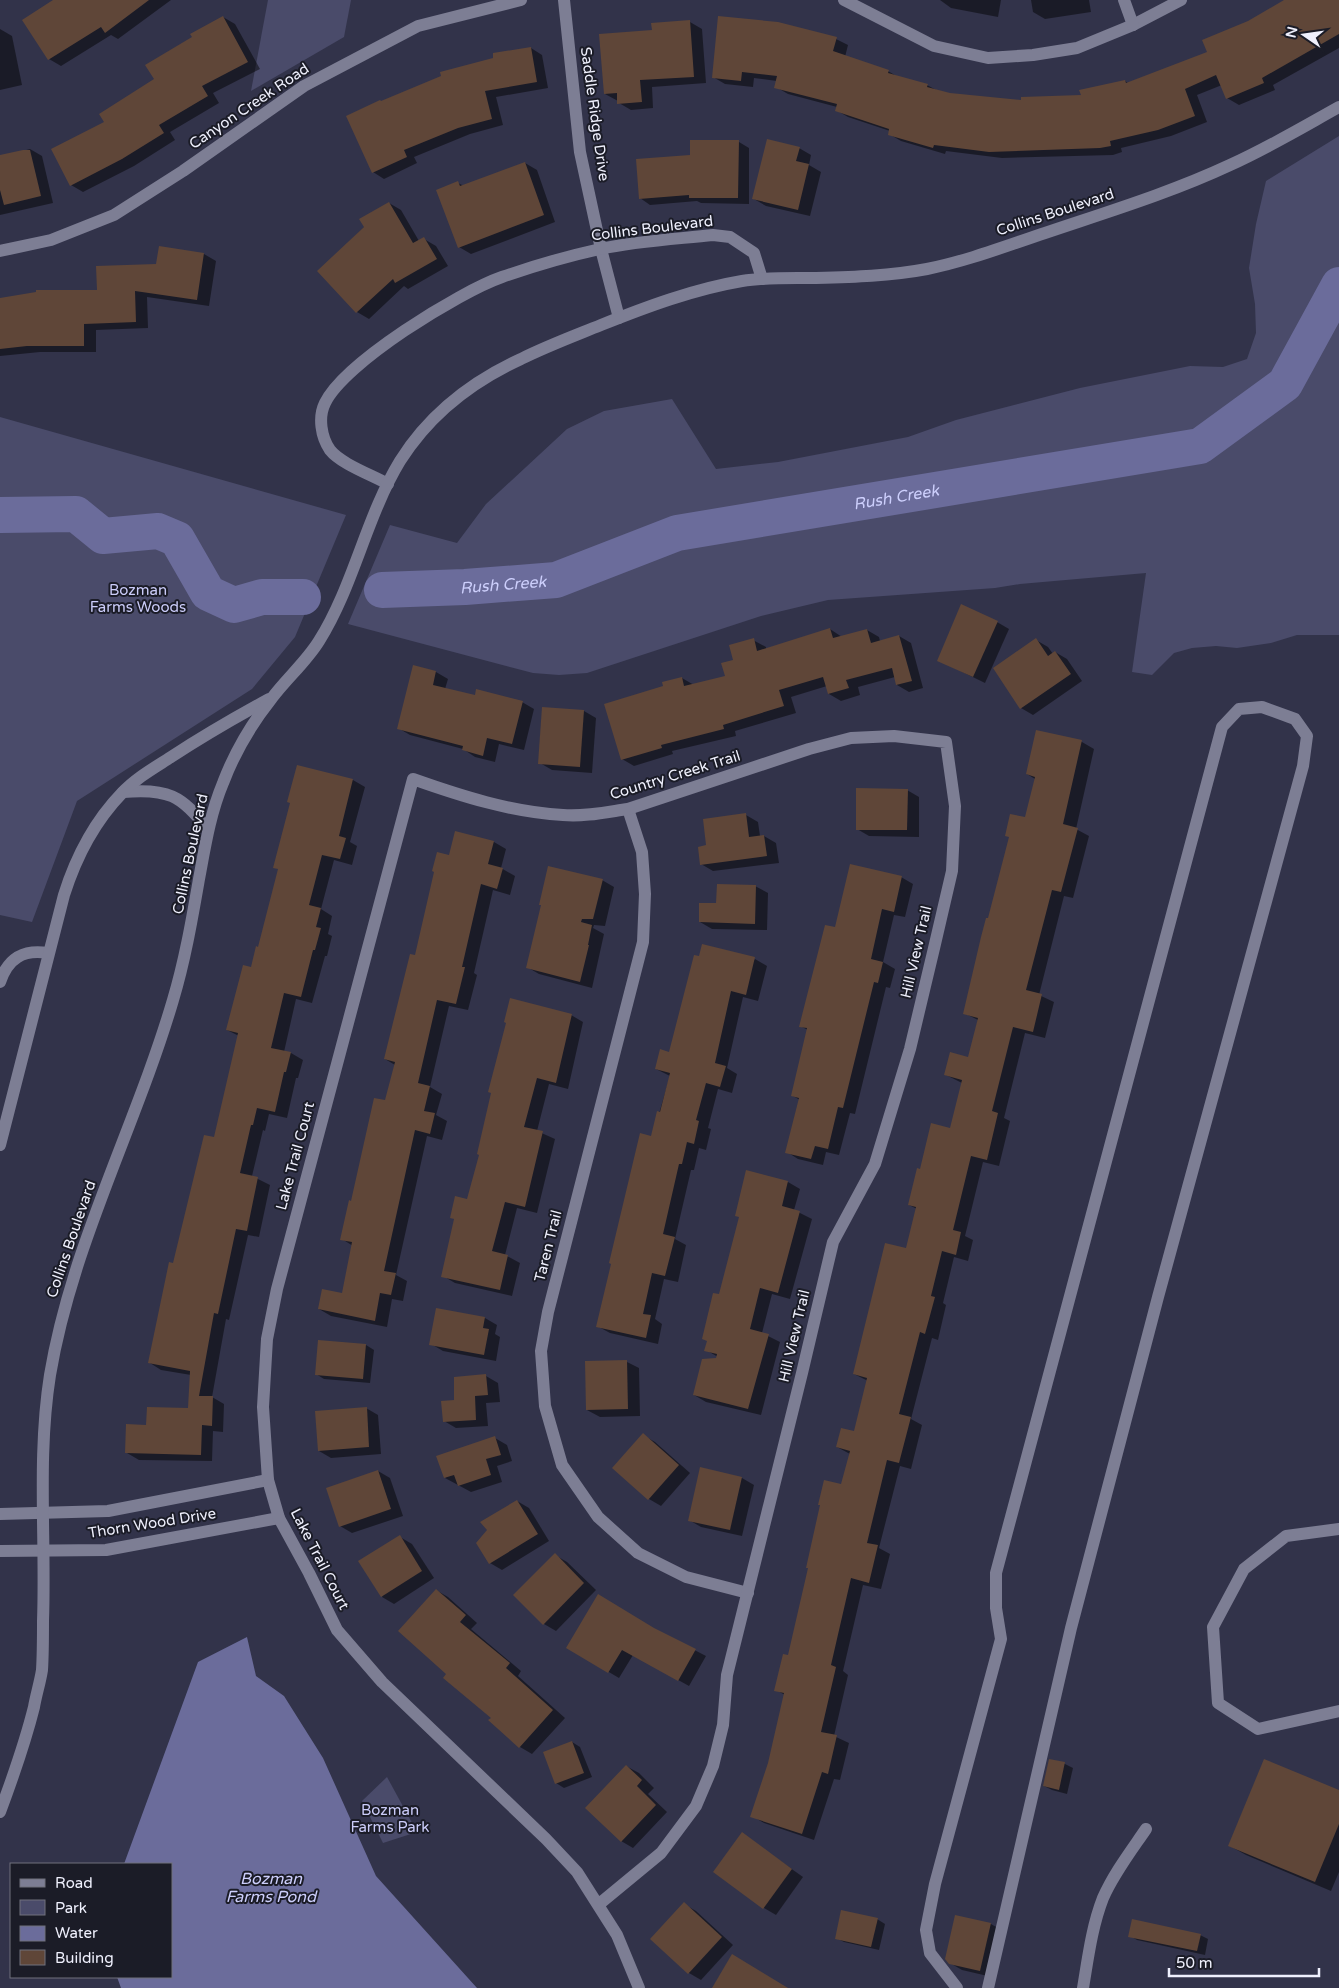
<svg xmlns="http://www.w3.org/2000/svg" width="1339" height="1988" font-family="'Varela Round',sans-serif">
  <rect width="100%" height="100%" fill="#32334a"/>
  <g fill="#4a4b6a">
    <path d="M268,0H351L344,37L251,91Z"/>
    <path d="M1339,136V635H1297L1271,643L1237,648L1216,646L1192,648L1174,653L1152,675L1132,672L1146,573L1020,584L995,588L828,600L761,616L587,673L559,675L533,673L348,624L390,525L457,543L486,504L567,429L604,411L672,399L716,469L778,462L908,437L956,420L1080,388L1190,366L1223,367L1247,359L1256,333L1255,304L1249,268L1256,224L1266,181Z"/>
    <path d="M0,417L346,515L295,637L252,689L77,801L32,922L0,915Z"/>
    <path d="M387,1777L417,1832L383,1843L362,1801Z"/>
  </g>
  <path fill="#6b6c9b" d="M247,1637L256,1676L284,1696L323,1758L376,1876L477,1988H121L117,1977H171V1864H124L198,1662Z"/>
  <g fill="#0007">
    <path d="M55,0H171L118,39L111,35L61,66L49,59Z"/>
    <path d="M940,0H1001L998,17L951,8Z"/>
    <path d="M1031,0H1089L1091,12L1045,19L1033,12Z"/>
    <path d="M1287,0H1339V48L1273,85L1275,90L1239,105L1227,98L1222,85L1197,95L1207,122L1171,136L1121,148L1122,152L1113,155L1002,158L946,151L945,154L901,141L889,134L890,131L848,117L836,110L837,107L788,94L776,87L777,81L754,78L753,87L725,84L713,77L836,39L848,45L845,57L888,71L898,77L927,85L938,91L949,95L1023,101L1082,97L1125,81L1128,83L1208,53L1248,22Z"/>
    <path d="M223,17L235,24L260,69L213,93L219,103L170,132L175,140L134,166L83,192L71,185L106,122L155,80L193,38Z"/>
    <path d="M690,22L702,29L706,83L652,87L653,108L631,110L619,103L618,101L605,94L653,31Z"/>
    <path d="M0,29L12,36L22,85L0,90Z"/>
    <path d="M531,48L542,55L548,88L496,97L503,125L470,134L414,157L417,163L384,179L373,172L382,102Z"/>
    <path d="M739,142L749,148V204L701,203L697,201L650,205L640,198L691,156Z"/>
    <path d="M799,148L811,155L809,165L821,172L810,216L766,206L754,199Z"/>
    <path d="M30,149L42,156L53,203L0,215V157Z"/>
    <path d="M525,163L537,170L555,222L471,254L459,247L458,183L464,186Z"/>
    <path d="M389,203L401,210L419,241L424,239L436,246L448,266L408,289L404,286L369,319L357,312L319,271Z"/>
    <path d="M204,254L216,261L209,306L147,297L148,328L96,330V352H40L0,356V299L99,291L158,265Z"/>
    <path d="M997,622L1009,629L985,683L938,660Z"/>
    <path d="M830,629L842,637L867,630L879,637L880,641L899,636L911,643L923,688L909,692L897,685L895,677L858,687L860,695L841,701L829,694L827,686L791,697L796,713L735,731L736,736L672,751L673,754L634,766L622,759L665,687L682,678L694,685L727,677L735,660L753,640L766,647V649Z"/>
    <path d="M1036,640L1048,647L1053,654L1055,652L1067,659L1082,681L1033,715L1021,708Z"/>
    <path d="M414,666L436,672L448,679L445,689L476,697L522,702L534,709L524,750L499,744L495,762L475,757L463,749L410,735L398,728Z"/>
    <path d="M544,708L584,711L596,718L592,773L552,770L540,763Z"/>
    <path d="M1037,731L1082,742L1094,749L1076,829L1089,836L1073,898L1064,896L1039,995L1054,1002L1045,1038L1025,1033L1004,1118L1010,1121L999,1166L983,1162L965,1236L973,1240L968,1261L954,1257L943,1303L946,1305L938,1340L932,1338L911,1419L922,1425L911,1469L900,1466L879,1548L890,1554L881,1589L863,1585L843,1671L848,1675L834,1736L849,1743L840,1780L834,1779L814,1840L764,1823L752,1816L769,1764L785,1695L776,1690L789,1657L842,1486L850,1454L837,1447L855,1432L868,1381L854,1374L907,1250L917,1209L909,1205L921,1170L951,1130L962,1083L946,1075L969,1058L978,1020L964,1013L989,920L1026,819L1035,779L1027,774Z"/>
    <path d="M298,766L353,780L365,787L350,842L357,846L352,865L334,860L321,909L332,916L328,934L332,936L327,956H325L312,1003L296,999L284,1052L291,1053L303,1060L298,1078H296L287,1118L269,1114L265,1131L263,1130L252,1176L270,1185L259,1237L248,1235L229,1320L226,1319L212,1397L224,1404L223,1432L213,1431L212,1461L139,1460L127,1453L147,1426L190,1409L191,1375L161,1370L150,1363L174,1265L215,1139L239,1036L227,1030L259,948L279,869L274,867L291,803Z"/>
    <path d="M907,790L919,797V837L869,836L857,829Z"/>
    <path d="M746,815L758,822L760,836H764L776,843L779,863L713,871L701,864L707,847Z"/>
    <path d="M494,842L506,849L501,868L515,876L510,895L493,890L474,973L477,975L468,1010L449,1006L430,1087L442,1094L436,1115L447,1121L442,1140L427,1136L396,1275L407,1281L403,1301L392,1299L387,1327L331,1316L319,1309L343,1294L353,1246L342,1239L352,1202L386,1102L395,1065L385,1059L416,957L450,856Z"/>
    <path d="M901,877L913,884L905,917L894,915L883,962L895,969L890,988L886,987L855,1114L850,1113L839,1155L826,1152L823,1165L798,1159L787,1152L800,1100L793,1096L808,1030L800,1026L836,928Z"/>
    <path d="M602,880L614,887L605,926L594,925L593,928L604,934L592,988L539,974L527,967L543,905Z"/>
    <path d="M755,886L768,893L767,930L712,929L700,922L717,904Z"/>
    <path d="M755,959L767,966L758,1001L743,997L727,1068L737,1074L732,1093L718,1089L708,1128L711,1129L706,1150L699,1148L694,1170H691L675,1239L686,1245L678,1282L664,1279L655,1319L662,1324L658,1344L610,1333L597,1326L670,1076L656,1069Z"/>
    <path d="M571,1015L583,1022L568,1089L549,1084L537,1131L555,1139L537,1213L517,1208L505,1255L520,1263L512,1296L455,1283L443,1276L456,1220L451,1217L468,1201Z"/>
    <path d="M788,1182L800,1189L794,1210L812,1219L790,1299L772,1294L762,1333L780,1342L761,1415L706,1402L694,1395L717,1360L718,1357L706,1350L740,1217Z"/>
    <path d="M485,1318L497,1325L495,1334L500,1337L496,1361L443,1351L431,1344Z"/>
    <path d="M366,1345L374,1350L370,1383L324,1379L316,1374Z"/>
    <path d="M587,1362H627L639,1368L640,1416L600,1417L587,1410Z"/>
    <path d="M486,1376L498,1383L500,1402L486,1403L488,1426L456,1428L444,1421L455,1401Z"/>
    <path d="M366,1408L378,1415L381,1454L331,1458L319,1451Z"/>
    <path d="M643,1435L655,1442L690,1473L661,1506L649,1499Z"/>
    <path d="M495,1438L507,1445L512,1461L497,1466L502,1482L471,1492L445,1478Z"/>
    <path d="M701,1468L742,1478L754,1485L742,1536L701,1527L689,1520Z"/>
    <path d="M378,1471L390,1478L403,1516L352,1533L340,1526Z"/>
    <path d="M517,1501L529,1508L549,1541L502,1570L490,1563Z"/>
    <path d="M400,1537L412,1544L434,1578L394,1604L382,1597Z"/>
    <path d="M555,1555L567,1562L596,1590L556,1631L544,1624L515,1595Z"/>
    <path d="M436,1590L448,1597L477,1623L471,1629L521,1671L518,1676L565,1718L532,1754L520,1747L490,1720L492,1718L448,1673Z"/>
    <path d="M656,1630L706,1656L689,1686L633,1655L619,1678L568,1648Z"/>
    <path d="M572,1742L580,1747L592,1777L564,1788L556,1783Z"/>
    <path d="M1050,1760L1065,1764L1073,1768L1067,1794L1052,1790L1044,1786Z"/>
    <path d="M626,1766L639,1773L654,1788L648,1794L667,1812L633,1848L621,1841Z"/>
    <path d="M1339,1792V1872L1331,1891L1246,1855L1230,1846Z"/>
    <path d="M742,1834L803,1877L776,1915L764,1908Z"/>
    <path d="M684,1904L696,1911L733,1945L701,1980L689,1973Z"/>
    <path d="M956,1916L991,1924L1003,1931L992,1977L962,1970L950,1963Z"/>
    <path d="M877,1919L885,1924L879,1950L844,1942L836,1938Z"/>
    <path d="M1200,1935L1208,1939L1205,1955L1137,1940L1130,1936Z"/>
  </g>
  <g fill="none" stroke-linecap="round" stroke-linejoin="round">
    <g stroke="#6b6c9b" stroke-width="36">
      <path d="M0,515L76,514L103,536L158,531L177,539L208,593L234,605L262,597H303"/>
      <path id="s1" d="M382,590L465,587L556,580L677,533L1200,446L1285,384L1339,285"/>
    </g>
  </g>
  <g fill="#5f4638">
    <path d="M53,0H149L105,33L101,27L48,60L22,20Z"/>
    <path d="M1284,0H1339V34L1262,78L1264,83L1226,99L1216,75L1185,89L1195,116L1158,130L1110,141L1111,146L1100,148L989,152L934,145L933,148L888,135L889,129L835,111L837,104L774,88L777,76L742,72L741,81L712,78L718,16L778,22L837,37L833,51L889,70L888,73L928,84L927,87L950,93L1021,100V97L1081,95L1079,90L1125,80L1126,83L1207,52L1202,40L1248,21Z"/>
    <path d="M223,16L248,62L202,86L208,96L159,125L164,133L122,159L70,186L51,149L104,122L99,114L154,79L145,65L192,37L190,34Z"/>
    <path d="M690,20L694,77L640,80L642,102L617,104V93L604,94L599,34L652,30L651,23Z"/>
    <path d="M531,47L537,82L485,91L492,119L458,128L404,150L407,157L372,173L346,116L380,100L381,101L441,76L440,72L493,58V53Z"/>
    <path d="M767,139L800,147L796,161L809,164L798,210L752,199Z"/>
    <path d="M690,140H739L738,198H689V195L639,199L636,159L690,155Z"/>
    <path d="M23,150H30L41,196L4,205L0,190V155Z"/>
    <path d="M525,162L544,215L458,248L436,190L458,181L460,186Z"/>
    <path d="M389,202L413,243L424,237L437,259L395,283L393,279L356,313L317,271L364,227L359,219Z"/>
    <path d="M159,246L204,253L197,300L135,291L136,322L84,324V346H27L0,349V298L36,292V290H97L96,266L156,264Z"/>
    <path d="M961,604L998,621L973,677L937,661Z"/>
    <path d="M830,628L833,638L867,629L871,643L899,635L912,681L896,685L892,668L846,680L849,688L828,694L823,677L779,690L784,706L723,725L724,729L661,745L662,748L621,760L604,704L663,686L662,682L682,677L684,686L725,676L721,663L733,660L729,645L754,638L757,651Z"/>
    <path d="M1036,638L1048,656L1055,651L1071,674L1020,709L993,668Z"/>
    <path d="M413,665L436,671L433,685L475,695L476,689L523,701L512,744L487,738L483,756L462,750L463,746L397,729Z"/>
    <path d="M542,707L584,710L580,767L538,764Z"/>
    <path d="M1036,730L1082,740L1063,824L1078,828L1061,892L1052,890L1026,990L1042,994L1033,1032L1013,1027L992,1111L998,1113L987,1160L971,1156L953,1230L961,1232L956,1255L942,1251L931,1296L935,1297L925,1334L920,1332L899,1414L911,1417L899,1463L887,1460L867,1543L878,1545L869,1583L851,1578L831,1665L836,1667L821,1732L837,1735L828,1774L822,1772L802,1834L750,1817L768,1763L784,1693L774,1691L783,1654L788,1655L808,1568H806L820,1505H818L824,1480L841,1484L850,1451L836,1447L841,1428L854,1431L867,1378L853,1374L885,1243L906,1248L916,1207L908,1205L917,1168L920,1169L931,1123L950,1128L962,1080L944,1075L950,1052L968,1057L978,1018L963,1014L981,937L986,918H988L1009,837L1005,836L1010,814L1025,817L1035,777L1026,774Z"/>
    <path d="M297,765L353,779L339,836L346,838L340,859L322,855L309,905L321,908L316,927L321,928L315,950H313L301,997L284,993L271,1048L291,1052L286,1072H284L275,1112L257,1108L253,1125H251L240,1173L258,1177L247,1231L236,1229L218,1314L214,1313L199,1396H213L212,1426L202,1425L201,1455L125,1453L126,1424L146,1425L147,1407L188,1408L190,1371L148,1363L169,1262L173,1263L204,1135L214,1137L238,1033L226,1030L243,965L251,967L256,946L258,947L278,869L273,868L290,803L287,802Z"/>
    <path d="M856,788L908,789L907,830H856Z"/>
    <path d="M746,813L749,837L764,835L767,856L700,865L698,847L706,845L703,819Z"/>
    <path d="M455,831L494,841L488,864L503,868L497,889L481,884L462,967H465L456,1004L437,1000L418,1083L430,1086L424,1111L435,1113L430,1134L415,1130L384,1271L396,1273L391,1295L380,1293L375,1321L318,1309L322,1289L342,1293L352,1242L340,1240L349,1200L351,1201L374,1098L385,1100L395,1062L384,1059L410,954L415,955L434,872L432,871L437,852L449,855Z"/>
    <path d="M850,864L902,876L894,912L882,909L871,959L883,962L878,983L874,982L843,1108L838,1107L828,1149L815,1146L811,1159L785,1153L799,1098L791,1096L807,1028L799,1027L825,925L835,927Z"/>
    <path d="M548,866L603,879L593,919H582L581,922L592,925L588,945H589L580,982L526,968L541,905H539Z"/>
    <path d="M717,884L756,885L755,924L699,922V903H716Z"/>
    <path d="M702,944L755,957L746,995L731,991L715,1063L726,1066L720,1087L706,1083L696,1120L699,1121L694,1144L687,1142L682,1164H679L663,1234L675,1237L665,1276L652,1273L643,1314L651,1315L646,1338L596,1327L611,1264L609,1263L640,1133L651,1136L657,1111L660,1112L670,1073L655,1069L660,1049L669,1052L694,955L699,956Z"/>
    <path d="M510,998L572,1014L556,1083L537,1078L524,1127L543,1131L525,1207L505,1202L492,1251L508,1255L500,1290L441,1277L454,1219L450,1218L455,1196L467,1199L479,1155L477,1154L491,1093L488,1092L506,1023L504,1022Z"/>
    <path d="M746,1170L788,1181L782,1206L800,1211L778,1293L760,1288L750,1329L769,1334L748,1409L693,1395L702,1359L716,1358L717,1354L704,1351L707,1341L702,1339L713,1293L719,1294L739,1217L735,1216Z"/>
    <path d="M436,1308L485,1317L483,1328L489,1329L484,1355L429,1345Z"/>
    <path d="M318,1340L366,1344L363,1379L315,1375Z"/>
    <path d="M627,1360L628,1409L586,1410L585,1361Z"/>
    <path d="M486,1374L488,1395L475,1396L476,1420L443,1422L441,1401L454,1400V1377Z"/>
    <path d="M367,1407L369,1447L318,1451L315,1411Z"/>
    <path d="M643,1433L679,1465L648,1500L612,1468Z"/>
    <path d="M495,1436L501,1455L486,1459L491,1475L458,1486L454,1475L444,1478L436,1456Z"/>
    <path d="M700,1467L742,1477L730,1530L688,1521Z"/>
    <path d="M378,1470L391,1509L339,1527L326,1488Z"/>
    <path d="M517,1500L538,1534L489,1564L476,1543L487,1530L480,1522Z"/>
    <path d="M400,1535L422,1571L381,1597L358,1561Z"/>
    <path d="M555,1553L584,1583L543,1625L513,1595Z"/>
    <path d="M436,1589L466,1615L460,1622L510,1663L506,1668L553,1710L519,1748L488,1720L491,1718L443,1678L446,1674L398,1631Z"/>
    <path d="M598,1594L654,1628L696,1649L678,1681L622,1650L608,1673L566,1648Z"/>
    <path d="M572,1741L584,1773L555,1784L543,1752Z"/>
    <path d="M1049,1759L1065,1762L1059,1790L1043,1786Z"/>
    <path d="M1264,1759L1339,1790V1824L1315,1882L1228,1846Z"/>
    <path d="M626,1765L642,1780L637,1786L656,1805L621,1842L585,1808Z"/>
    <path d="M742,1832L792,1869L763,1909L713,1872Z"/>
    <path d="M684,1902L722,1937L688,1974L650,1939Z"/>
    <path d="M841,1910L878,1918L871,1947L835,1939Z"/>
    <path d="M955,1915L991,1923L980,1971L949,1964L945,1959Z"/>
    <path d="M1132,1919L1201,1934L1197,1951L1128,1937Z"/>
    <path d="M732,1954L788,1988H712Z"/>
  </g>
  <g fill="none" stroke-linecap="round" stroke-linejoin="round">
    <g stroke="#7d7e94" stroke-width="12">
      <path d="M564,0L580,152L601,249L619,318"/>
      <path d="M844,0L934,46L988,58L1033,55L1077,48L1133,25L1181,0"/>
      <path d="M1124,0L1133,25"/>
      <path d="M0,251L51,240L114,215L183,171L304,86L418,26L521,0"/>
      <path d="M388,484C372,475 341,464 330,450C321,437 318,417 325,403C344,363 459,292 502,277C534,266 568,256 600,249C637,241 676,239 713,235L730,237L754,253L762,279"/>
      <path d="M123,792C167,788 182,795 208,830"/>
      <path d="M628,809L642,852L645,894L643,942L548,1312L541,1351L545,1406L562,1465L598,1517L638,1553L686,1577L748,1593"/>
      <path d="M0,982C8,958 23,949 48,953"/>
      <path d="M0,1145L64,895C76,857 94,822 122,793C136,778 154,768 171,757C203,736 236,717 269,699"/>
      <path d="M0,1514L108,1511L268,1480"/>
      <path d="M1339,1529L1286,1536L1244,1569L1213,1627L1218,1703L1258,1729L1339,1711"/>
      <path d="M0,1551L106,1550L279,1518"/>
      <path d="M0,1812C13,1777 25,1743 34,1707C36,1695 40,1683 42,1670C43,1654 43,1637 43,1621C46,1539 37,1457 50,1375C72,1244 136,1126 173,1000C185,960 192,919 199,879C205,847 210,814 223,783C234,754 252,723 272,698C287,678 306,662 319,641C354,585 366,517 400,461C429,415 473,381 521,359C547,346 574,336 601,325C646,307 694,289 742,281C767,277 792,278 816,278C853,277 890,276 927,269C967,261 1006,246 1045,233C1107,212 1170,193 1230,165C1268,148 1303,127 1339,107"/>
      <path d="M598,1905L661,1853L696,1806L713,1766L723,1725L727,1675L802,1373L833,1242L875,1164L910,1049L935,944L952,871L955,806L946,742L894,736L851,738L809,749L628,809C607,812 584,817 563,815C511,812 461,796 413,779L277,1289L267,1339L263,1407L268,1480L279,1518L309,1573L337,1630L382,1682L546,1839L577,1872L617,1935L639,1988"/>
      <path d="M957,1988L930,1953L926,1930L935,1884L1001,1639L996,1608V1573L1222,727L1239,709L1262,707L1295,719L1307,736L1303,766L1158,1297L1071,1628L988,1988"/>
      <path d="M1083,1988C1088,1958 1092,1926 1103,1898C1114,1873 1131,1851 1146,1829"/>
    </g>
  </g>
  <g text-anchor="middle" stroke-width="4" stroke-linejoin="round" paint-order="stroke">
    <g font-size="15" fill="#eff0fd" stroke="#1b1c27">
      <text transform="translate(249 106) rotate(-34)" y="5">Canyon Creek Road</text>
      <text transform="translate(595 114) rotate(82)" y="5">Saddle Ridge Drive</text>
      <text transform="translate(1055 212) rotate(-18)" y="5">Collins Boulevard</text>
      <text transform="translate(652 228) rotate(-7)" y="5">Collins Boulevard</text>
      <text transform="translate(675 775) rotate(-17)" y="5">Country Creek Trail</text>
      <text transform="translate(190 854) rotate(-78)" y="5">Collins Boulevard</text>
      <text transform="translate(916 952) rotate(-77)" y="5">Hill View Trail</text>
      <text transform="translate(295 1156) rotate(-75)" y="5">Lake Trail Court</text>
      <text transform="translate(71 1239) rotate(-71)" y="5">Collins Boulevard</text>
      <text transform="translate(548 1246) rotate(-76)" y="5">Taren Trail</text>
      <text transform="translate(794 1336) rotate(-77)" y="5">Hill View Trail</text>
      <text transform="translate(152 1523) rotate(-9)" y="5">Thorn Wood Drive</text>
      <text transform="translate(320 1559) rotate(63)" y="5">Lake Trail Court</text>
    </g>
    <g font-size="15" fill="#cbccf9" stroke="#1b1c27">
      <text x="138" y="595">Bozman<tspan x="138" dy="17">Farms Woods</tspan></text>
      <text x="390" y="1815">Bozman<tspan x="390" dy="17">Farms Park</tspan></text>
    </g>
    <g font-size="16" font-style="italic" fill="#cdcffc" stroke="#1b1c27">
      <text dy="6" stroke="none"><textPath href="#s1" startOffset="526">Rush Creek</textPath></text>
      <text dy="6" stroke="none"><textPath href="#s1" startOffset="121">Rush Creek</textPath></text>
      <text x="271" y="1884">Bozman<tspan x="271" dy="18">Farms Pond</tspan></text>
    </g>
  </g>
  <rect x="10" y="1863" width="162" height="115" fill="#1b1c27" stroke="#70717d"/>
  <rect x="20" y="1879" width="25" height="8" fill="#7d7e94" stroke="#70717d"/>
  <text x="55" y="1888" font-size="15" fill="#eff0fd">Road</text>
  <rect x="20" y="1900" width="25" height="15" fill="#4a4b6a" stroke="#70717d"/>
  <text x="55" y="1913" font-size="15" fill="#eff0fd">Park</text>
  <rect x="20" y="1926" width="25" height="15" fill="#6b6c9b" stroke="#70717d"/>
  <text x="55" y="1938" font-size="15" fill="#eff0fd">Water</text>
  <rect x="20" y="1950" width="25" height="15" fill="#5f4638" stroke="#70717d"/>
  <text x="55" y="1963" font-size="15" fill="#eff0fd">Building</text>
  <g transform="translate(1304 35) rotate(283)" stroke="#1b1c27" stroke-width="4" paint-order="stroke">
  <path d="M0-4L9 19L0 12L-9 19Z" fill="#eff0fd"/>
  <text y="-8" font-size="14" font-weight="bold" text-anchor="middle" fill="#eff0fd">N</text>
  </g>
  <path d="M1169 1968v8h150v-8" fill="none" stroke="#eff0fd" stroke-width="2.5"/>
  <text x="1176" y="1968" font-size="15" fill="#eff0fd" stroke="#1b1c27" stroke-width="4" paint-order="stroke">50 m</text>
</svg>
